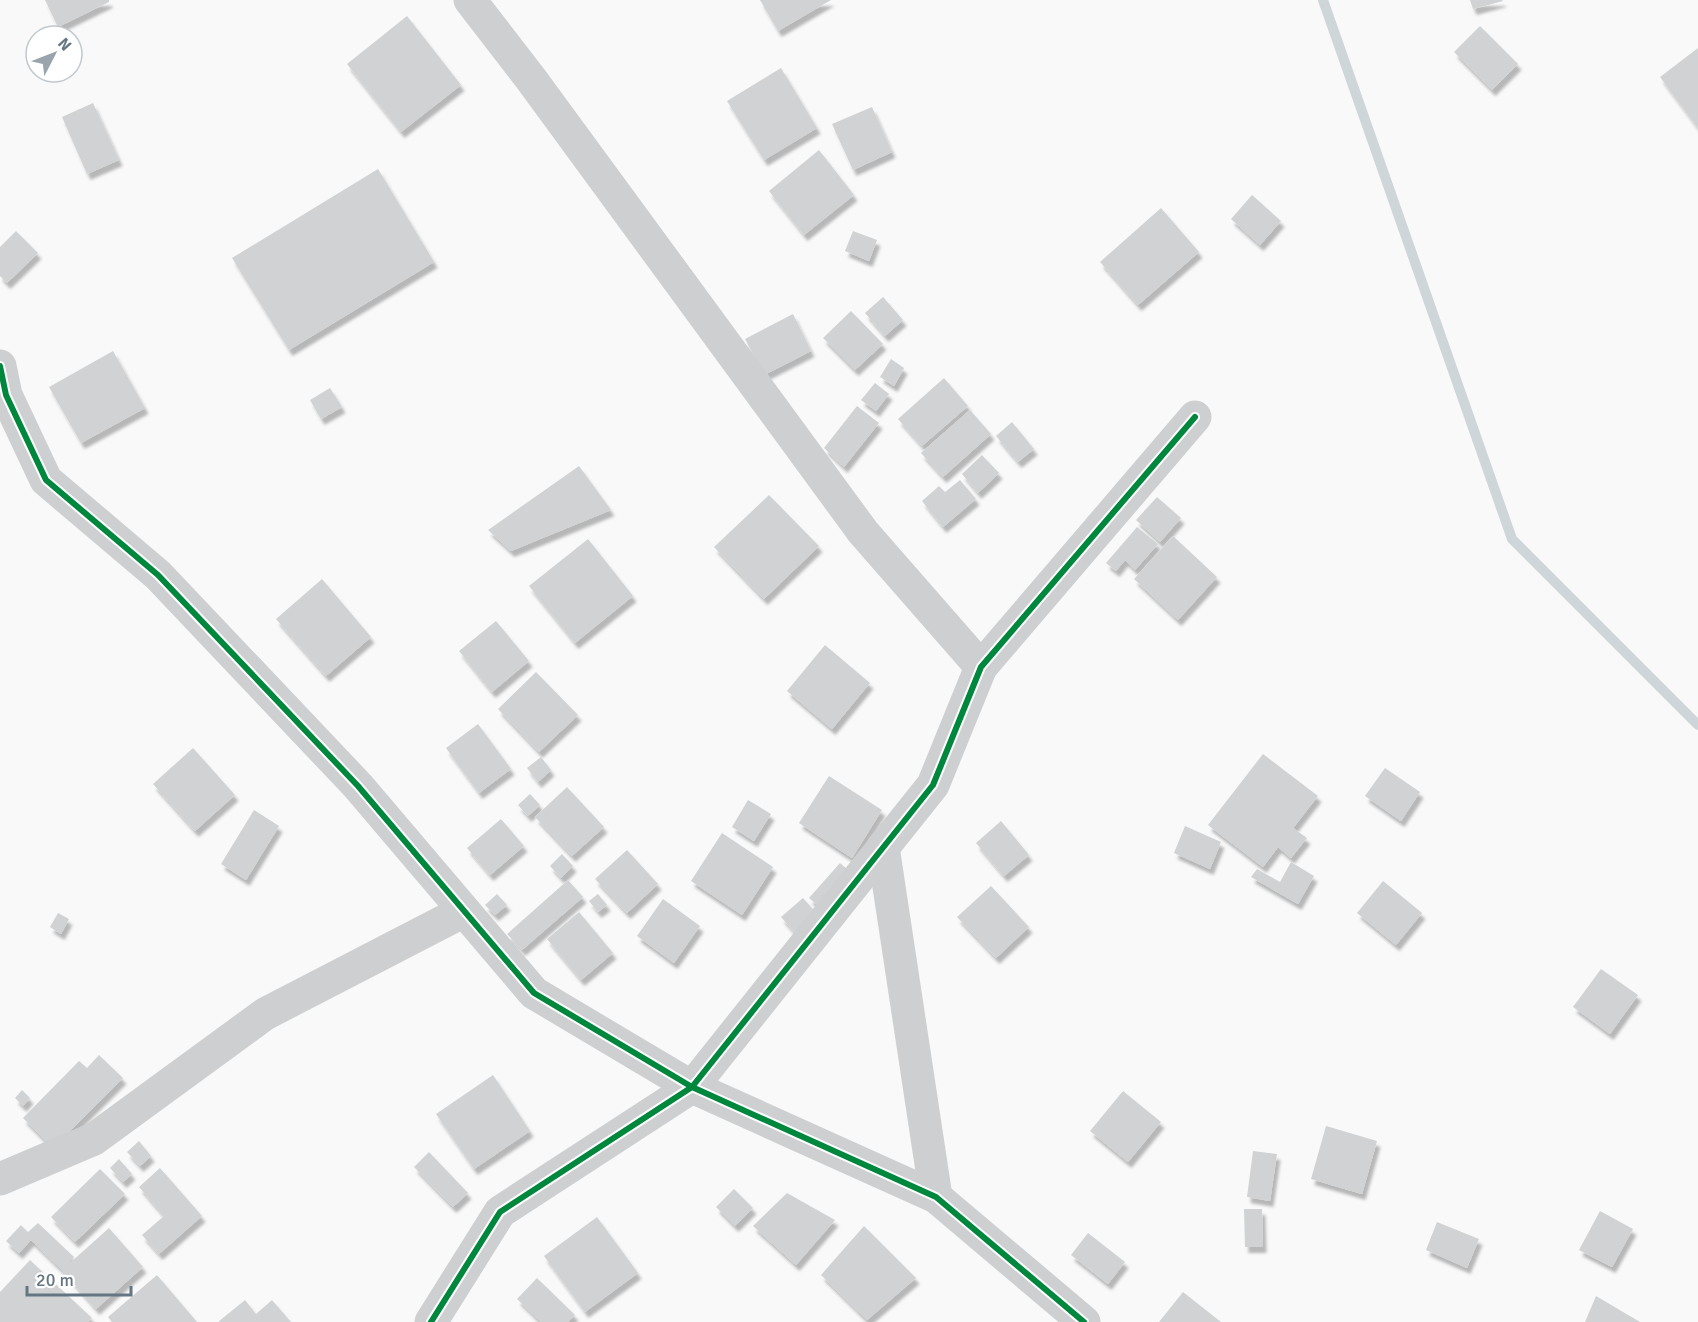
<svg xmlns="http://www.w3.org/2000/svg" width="1698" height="1322" font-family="Signika,sans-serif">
  <defs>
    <filter id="shadow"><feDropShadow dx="3.5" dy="6" stdDeviation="1.5" flood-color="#0004"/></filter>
  </defs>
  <rect width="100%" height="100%" fill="#f9f9f9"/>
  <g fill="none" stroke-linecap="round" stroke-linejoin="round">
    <path stroke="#ced6d9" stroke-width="10" d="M1323,0L1512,539L1698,725"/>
  </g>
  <g fill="#d0d2d3" filter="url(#shadow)">
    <path d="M45,0H109V2L58,27Z"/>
    <path d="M760,0H831L778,31Z"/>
    <path d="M1470,0H1502L1503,1L1473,9Z"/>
    <path d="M407,16L461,85L401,132L347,64Z"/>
    <path d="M1480,26L1518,64L1492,90L1454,52Z"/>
    <path d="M1698,48V128L1660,77Z"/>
    <path d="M781,68L817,128L764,160L727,101Z"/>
    <path d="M93,103L119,160L87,174L62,117Z"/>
    <path d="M872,107L892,152L853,170L832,124Z"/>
    <path d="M819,150L854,195L804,235L769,191Z"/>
    <path d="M378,169L434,262L289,350L232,258Z"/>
    <path d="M1252,195L1281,221L1260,245L1231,219Z"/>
    <path d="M1161,208L1199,252L1138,305L1100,262Z"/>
    <path d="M16,231L38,253L7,283L0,276V247Z"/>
    <path d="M853,231L877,240L869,261L845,251Z"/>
    <path d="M883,297L903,320L885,336L865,313Z"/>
    <path d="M851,311L883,344L855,370L823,338Z"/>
    <path d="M793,314L811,351L764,375L745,339Z"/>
    <path d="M113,351L145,408L81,443L49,387Z"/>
    <path d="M891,359L904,368L894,386L880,377Z"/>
    <path d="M944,378L968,406L922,446L898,419Z"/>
    <path d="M875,383L889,394L876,411L861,400Z"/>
    <path d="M330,388L342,407L321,419L310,400Z"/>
    <path d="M857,406L879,423L844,467L824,448Z"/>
    <path d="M970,410L991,434L943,477L921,453Z"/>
    <path d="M1012,422L1034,449L1018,462L996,436Z"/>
    <path d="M982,455L999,473L978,493L962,474Z"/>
    <path d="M579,466L611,510L511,551L488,530Z"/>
    <path d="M960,480L976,499L943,527L922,501L939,486L945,492Z"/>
    <path d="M769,495L819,546L764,599L714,547Z"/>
    <path d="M1157,497L1181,518L1160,542L1136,520Z"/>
    <path d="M1137,527L1158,544L1135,570L1125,560L1116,571L1106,563Z"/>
    <path d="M1173,536L1217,577L1178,620L1134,579Z"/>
    <path d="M588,539L633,596L575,643L529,586Z"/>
    <path d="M322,579L371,637L326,676L276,619Z"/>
    <path d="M496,621L529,661L492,692L459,651Z"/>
    <path d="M825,645L870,683L832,729L787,691Z"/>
    <path d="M536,672L578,715L539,752L498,709Z"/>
    <path d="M478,724L511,769L479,793L446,748Z"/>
    <path d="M193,748L235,795L195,831L153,784Z"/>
    <path d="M1263,754L1318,796L1293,828L1307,838L1291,858L1278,847L1263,867L1208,825Z"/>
    <path d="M541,757L551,770L538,782L527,768Z"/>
    <path d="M1385,768L1420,792L1401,821L1365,796Z"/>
    <path d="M829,776L882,810L852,858L799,823Z"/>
    <path d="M567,787L604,827L572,856L535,817Z"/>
    <path d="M530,794L540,805L528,816L518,805Z"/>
    <path d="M748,800L771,814L754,841L732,827Z"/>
    <path d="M254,810L279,826L246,880L221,864Z"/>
    <path d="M501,819L524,846L490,875L467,848Z"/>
    <path d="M1001,821L1029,855L1004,876L976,843Z"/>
    <path d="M1185,826L1221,842L1210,869L1174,853Z"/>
    <path d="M722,833L773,867L742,915L691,881Z"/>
    <path d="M627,850L658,884L627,913L595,879Z"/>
    <path d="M562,854L573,866L561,878L550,866Z"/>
    <path d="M1291,862L1314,876L1298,904L1251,877L1257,869L1280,882Z"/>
    <path d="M840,863L854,875L823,910L809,898Z"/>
    <path d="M568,880L583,897L522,950L507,934Z"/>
    <path d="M1383,881L1422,913L1396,945L1357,913Z"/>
    <path d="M991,886L1029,927L996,958L957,917Z"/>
    <path d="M497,894L507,905L495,915L485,905Z"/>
    <path d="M598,894L607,905L598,912L589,901Z"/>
    <path d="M803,898L819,916L797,935L781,917Z"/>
    <path d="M663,899L700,926L674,963L637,936Z"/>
    <path d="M579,912L613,953L581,980L547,939Z"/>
    <path d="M58,913L69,919L61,934L50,927Z"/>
    <path d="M1601,969L1638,995L1610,1034L1573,1007Z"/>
    <path d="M99,1055L123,1078L53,1148L23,1118L79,1061L87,1068Z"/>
    <path d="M493,1075L530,1131L474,1169L436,1114Z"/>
    <path d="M22,1090L30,1098L23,1106L15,1098Z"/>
    <path d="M1123,1091L1161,1122L1128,1162L1090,1131Z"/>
    <path d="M1326,1126L1377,1141L1362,1194L1311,1179Z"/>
    <path d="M139,1141L151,1156L140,1166L127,1152Z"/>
    <path d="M1253,1151L1277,1154L1270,1201L1247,1197Z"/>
    <path d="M429,1152L468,1193L453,1207L414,1167Z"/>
    <path d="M119,1159L132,1174L123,1182L110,1168Z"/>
    <path d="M160,1168L202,1216L159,1254L142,1235L164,1216L139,1187Z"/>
    <path d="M100,1169L125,1194L75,1242L51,1217Z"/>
    <path d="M734,1189L753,1208L735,1226L716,1207Z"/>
    <path d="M787,1193L835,1220L796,1265L753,1226Z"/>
    <path d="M1244,1209H1262L1263,1247H1245Z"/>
    <path d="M1600,1211L1633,1229L1612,1267L1579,1250Z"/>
    <path d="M597,1217L638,1273L585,1312L544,1256Z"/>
    <path d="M1437,1222L1479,1239L1467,1268L1426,1250Z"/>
    <path d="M38,1223L74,1257L62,1270L31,1240L19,1253L6,1241L21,1225L28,1232Z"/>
    <path d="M864,1226L916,1278L867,1320L821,1275Z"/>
    <path d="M109,1228L143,1267L96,1309L62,1270Z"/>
    <path d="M1088,1233L1125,1262L1108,1284L1071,1255Z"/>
    <path d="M30,1260L92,1318L88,1322H0V1292Z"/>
    <path d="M157,1275L197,1322H112L108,1317Z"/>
    <path d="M537,1278L575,1315L568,1322H541L517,1299Z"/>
    <path d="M1183,1292L1221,1322H1159Z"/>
    <path d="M1596,1296L1640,1322H1585Z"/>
    <path d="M245,1300L256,1314L272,1300L291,1322H218Z"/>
  </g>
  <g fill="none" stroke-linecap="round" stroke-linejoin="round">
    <g stroke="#cecfd0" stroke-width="33">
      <path d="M470,0L531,79L863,532L981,667"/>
      <path d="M0,366L6,395L46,480L158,575L358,786L534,993L692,1087L936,1197L1084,1322"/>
      <path d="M883,847L936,1197"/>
      <path d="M0,1179L94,1139L265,1014L464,911"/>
      <path d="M431,1322L500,1212L692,1087L933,785L981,667L1195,417"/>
    </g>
    <defs>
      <g id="cycleway">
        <path d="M0,366L6,395L46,480L158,575L358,786L534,993L692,1087L936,1197L1084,1322"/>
        <path d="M431,1322L500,1212L692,1087L933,785L981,667L1195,417"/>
      </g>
    </defs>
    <use href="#cycleway" stroke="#fff" stroke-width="10"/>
    <use href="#cycleway" stroke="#00873e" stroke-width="6"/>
  </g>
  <g transform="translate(54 54) rotate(48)"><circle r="28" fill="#ffffff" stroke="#c1c8cd" stroke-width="1.5"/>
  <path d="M0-4.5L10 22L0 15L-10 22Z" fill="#99a4ac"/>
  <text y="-9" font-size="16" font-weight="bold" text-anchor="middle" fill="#657683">N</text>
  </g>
  <path d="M27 1286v9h104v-9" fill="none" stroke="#657683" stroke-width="3"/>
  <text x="36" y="1286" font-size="18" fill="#657683" stroke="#ffffff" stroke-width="4.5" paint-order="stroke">20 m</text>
</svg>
